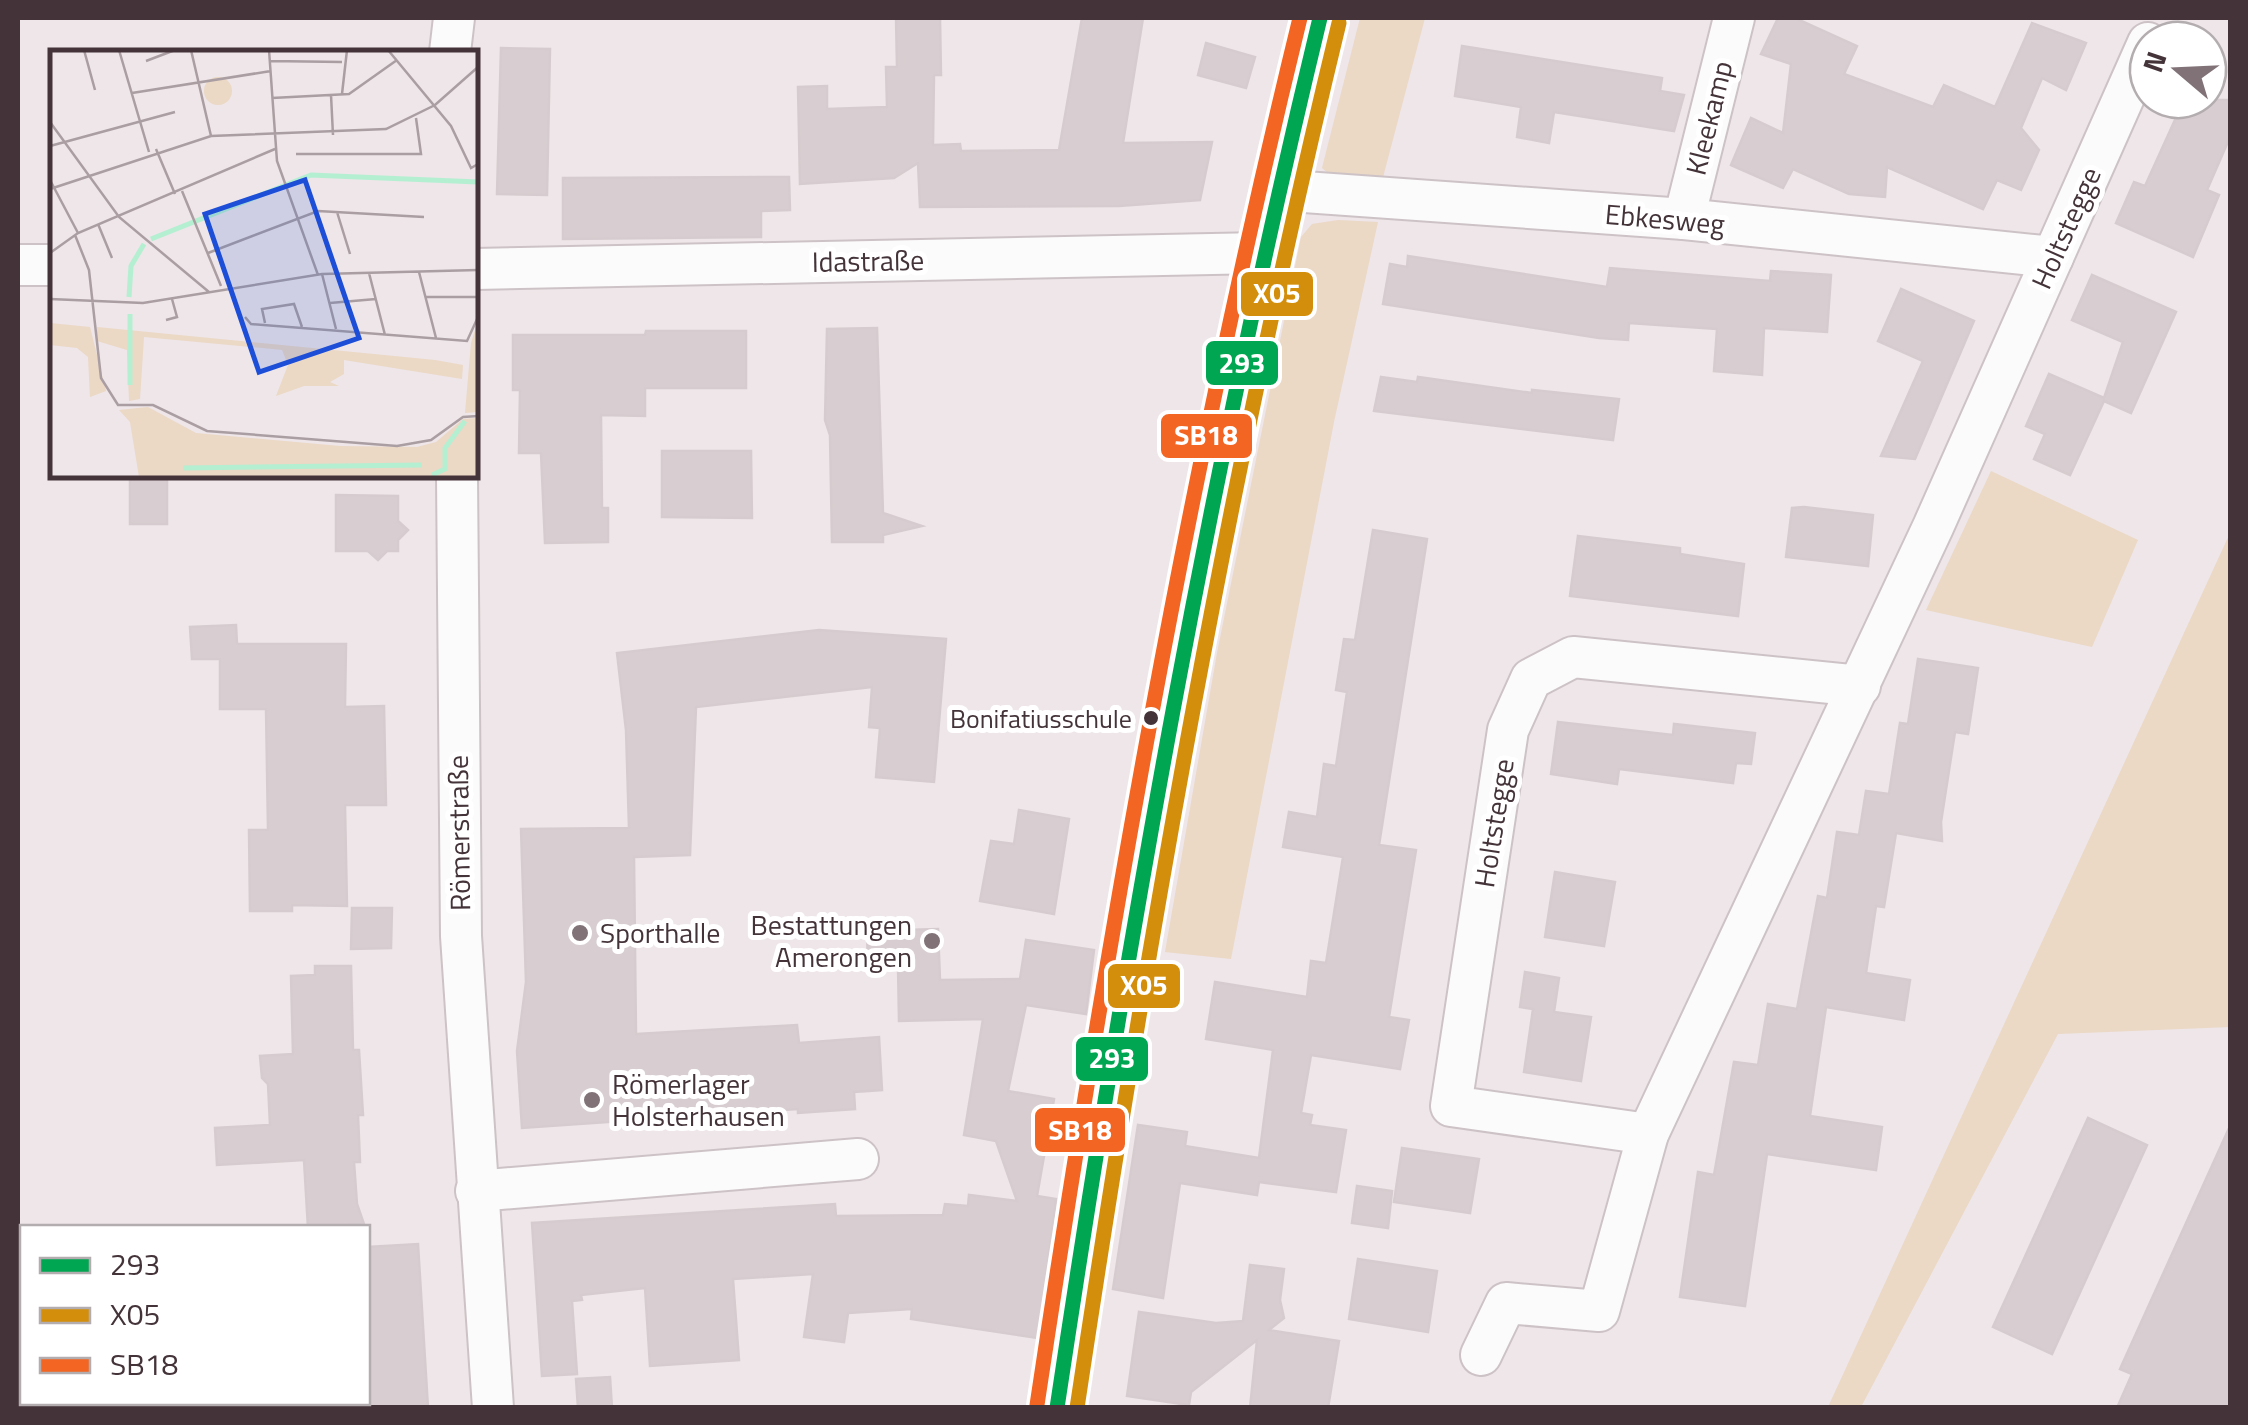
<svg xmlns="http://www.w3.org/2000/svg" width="2248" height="1425" font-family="'Titillium Web',sans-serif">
  <rect width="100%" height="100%" fill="#eee6e8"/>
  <g fill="#ebd8c5">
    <path d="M1360,18H1425L1382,181L1335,179L1322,168Z"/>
    <path d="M1338,220L1378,222L1334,422L1231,959L1165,952L1217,653L1301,237L1312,224Z"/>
    <path d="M1991,471L2138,540L2092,647L1926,610Z"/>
    <path d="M2230,533V1027L2058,1034L1861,1407H1828Z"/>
  </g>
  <g fill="#d8ced1" stroke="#d6cccf" stroke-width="2.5">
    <path d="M896,18H940L941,75H934L933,145L960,144L961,151L1059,150L1082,18H1143L1123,143L1212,142L1200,200L1119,206L920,207L918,163L894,178L800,184L798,87L827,86V109L887,107L886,67H897Z"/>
    <path d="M1778,18H1795L1857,46L1844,74L1933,107L1944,85L1995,107L2032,23L2086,43L2066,90L2042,78L2021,128L2039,150L2021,190L1997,180L1983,209L1887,167L1885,197L1849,194L1793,169L1783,188L1731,165L1751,118L1783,133L1791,64L1761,54Z"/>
    <path d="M1206,43L1255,57L1246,88L1198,75Z"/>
    <path d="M1462,46L1662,78L1660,91L1684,95L1674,131L1554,112L1549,143L1517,137L1521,107L1455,96Z"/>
    <path d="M501,48L550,49L547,195L497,194Z"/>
    <path d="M2184,100H2230V137L2207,190L2219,195L2193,257L2116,223L2134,182L2145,186Z"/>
    <path d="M789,177L790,210L761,211V237L563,239V178Z"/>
    <path d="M1408,256L1607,287L1610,268L1770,281L1771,271L1831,275L1827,332L1764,328L1762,375L1714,371L1717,329L1629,323L1628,340L1599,338L1383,304L1390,264L1407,267Z"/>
    <path d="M2092,275L2176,312L2131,413L2104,401L2070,475L2034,459L2045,434L2026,426L2049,374L2104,398L2123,342L2072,320Z"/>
    <path d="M1901,289L1974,321L1915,459L1881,456L1923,361L1878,341Z"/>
    <path d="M877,328L883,513L922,526L883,535V542H832L830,435L825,420L827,329Z"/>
    <path d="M646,331H746V388H645V416L601,415L602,508H608V542L545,543L541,453H519L520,390H513V335H645Z"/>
    <path d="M1381,377L1417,382L1418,377L1532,393V390L1619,399L1613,440L1374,411Z"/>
    <path d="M662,451H751L752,518L662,517Z"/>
    <rect x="130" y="475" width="37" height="49"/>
    <path d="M336,495L398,496V521L408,530L398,540V551H387L378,560L368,551H336Z"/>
    <path d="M1804,507L1873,515L1868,566L1786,557L1792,508Z"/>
    <path d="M1373,530L1427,539L1379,845L1416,850L1389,1017L1409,1020L1400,1069L1311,1055L1301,1113L1312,1115L1310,1125L1346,1130L1336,1192L1259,1182L1257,1195L1180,1183L1163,1298L1113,1289L1138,1125L1187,1132L1185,1146L1259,1158L1273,1050L1206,1039L1215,982L1307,997L1311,961L1326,963L1343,857L1283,847L1289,812L1317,817L1324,764L1336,766L1347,692L1336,690L1344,639L1355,640Z"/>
    <path d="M1578,536L1680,548V554L1744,564L1738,616L1570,596Z"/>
    <path d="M236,625L237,644H346L345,707L384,706L386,805H345L347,906L292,905V911H250L249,830H268L266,709H220V659H192L190,627Z"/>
    <path d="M819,630L946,639L934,782L876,777L880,728L869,727L872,687L696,707L690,855L634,857L636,1034L797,1025L799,1043L879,1037L882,1090L854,1092L855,1109L798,1113V1109L522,1128L517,1051L526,982L521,829L629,828L626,730L617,653Z"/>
    <path d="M1918,659L1978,668L1968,734L1955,732L1941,822L1942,841L1896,833L1884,907L1876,906L1866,973L1910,980L1904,1020L1826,1007L1810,1116L1882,1127L1876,1170L1767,1154L1745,1306L1680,1297L1698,1172L1714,1175L1734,1062L1758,1065L1768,1004L1797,1009L1818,896L1827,898L1837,832L1859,835L1866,791L1889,794L1900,723L1908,724Z"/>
    <path d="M1558,722L1673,735L1674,724L1755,733L1751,764L1736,763L1733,783L1619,769L1617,784L1551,774Z"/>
    <path d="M1019,810L1069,819L1054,914L980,901L991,841L1014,844Z"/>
    <path d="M1555,872L1615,882L1604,946L1545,937Z"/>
    <path d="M352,908H392L391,948L351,949Z"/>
    <path d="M938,929L940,980L1020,979L1026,940L1094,950L1086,1014L1026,1005L1008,1091L1054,1099L1037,1196L1056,1199L1038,1338L911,1319L912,1309L848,1313L844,1342L804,1337L813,1274L733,1279L739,1360L650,1366L645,1288L581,1295L582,1300L572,1301L577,1374L542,1376L532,1223L835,1204L836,1216L943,1215L945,1204L968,1206L969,1195L1017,1201L996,1141L964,1135L983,1019L899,1021L898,966H868L867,931Z"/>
    <path d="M315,966H351L353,1050H359L363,1115H358L360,1162H354L357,1204L364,1224L308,1228L304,1160L217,1165L215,1128L270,1125L268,1084L262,1078L260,1056L293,1054L291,976L315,975Z"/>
    <path d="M1525,972L1559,978L1554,1012L1591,1017L1581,1081L1524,1072L1533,1009L1520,1007Z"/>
    <path d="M2088,1118L2147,1145L2052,1354L1993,1327Z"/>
    <path d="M2230,1126V1408H2117L2132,1374L2120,1369Z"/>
    <path d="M1402,1148L1479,1159L1470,1213L1394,1202Z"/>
    <path d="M1357,1186L1392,1191L1388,1228L1352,1223Z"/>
    <path d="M418,1244L428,1408H368V1247Z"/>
    <path d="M1358,1259L1437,1271L1428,1332L1349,1319Z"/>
    <path d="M1250,1265L1284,1269L1280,1300L1284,1318L1269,1330L1339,1341L1328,1408H1250L1257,1340L1191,1392L1189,1405L1127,1396L1139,1312L1216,1323L1243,1321Z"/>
    <path d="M610,1377L612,1408H578L576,1379Z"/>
  </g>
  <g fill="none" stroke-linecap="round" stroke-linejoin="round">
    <defs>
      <g id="minor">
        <path d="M450,52L454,18"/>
        <path d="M1276,190L1684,219L2053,257"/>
        <path d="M1684,219L1734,18"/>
        <path d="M18,265H52"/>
        <path d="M475,269L1261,253"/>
        <path d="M457,475L461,936L493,1408"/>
        <path d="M1648,1134L1451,1106L1508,730L1531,679L1573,657L1860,686"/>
        <path d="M476,1191L858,1159"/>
        <path d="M1481,1355L1506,1303L1599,1311L1648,1134L1933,527L2148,43"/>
      </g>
      <path id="major" d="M1057,1408C1126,940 1204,476 1320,18"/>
    </defs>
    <use href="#minor" stroke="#cdc3c6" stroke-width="44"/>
    <use href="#major" stroke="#d1b2b9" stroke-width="54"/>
    <use href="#minor" stroke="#fcfbfc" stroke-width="40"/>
    <use href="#major" stroke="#f0e2e4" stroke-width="50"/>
    <defs>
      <path id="bus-1" d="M1057,1408C1127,941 1209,477 1320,18"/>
      <path id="bus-2" d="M1077,1408C1147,942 1228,480 1339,23"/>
      <path id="bus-3" d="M1037,1405C1107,939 1188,476 1300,18"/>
    </defs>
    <use href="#bus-1" stroke="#fff" stroke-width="22"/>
    <use href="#bus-2" stroke="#fff" stroke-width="22"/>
    <use href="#bus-3" stroke="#fff" stroke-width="22"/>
    <use href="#bus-1" stroke="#00a651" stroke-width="15"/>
    <use href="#bus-2" stroke="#d38f0b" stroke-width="15"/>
    <use href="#bus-3" stroke="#f26522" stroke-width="15"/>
  </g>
  <circle fill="#443338" stroke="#fff" stroke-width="4" cx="1151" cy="718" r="9"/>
  <g fill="#807276" stroke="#fff" stroke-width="4">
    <circle cx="580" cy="933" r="10"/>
    <circle cx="932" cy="941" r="10"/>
    <circle cx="592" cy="1100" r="10"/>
  </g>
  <g text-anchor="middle" stroke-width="10" stroke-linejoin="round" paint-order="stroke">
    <g font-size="26" fill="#443338" stroke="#fff" text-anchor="end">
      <text x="1132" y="728">Bonifatiusschule</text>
    </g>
    <g font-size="28" fill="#443338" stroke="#fff">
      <text transform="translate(1709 118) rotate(-76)" y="10">Kleekamp</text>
      <text transform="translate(1665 219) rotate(5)" y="10">Ebkesweg</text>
      <text transform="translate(2066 228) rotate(-66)" y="10">Holtstegge</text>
      <text transform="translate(868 261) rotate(-1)" y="10">Idastraße</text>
      <text transform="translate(1494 823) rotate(-81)" y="10">Holtstegge</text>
      <text transform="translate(459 833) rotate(-91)" y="10">Römerstraße</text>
    </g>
    <g font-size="28" fill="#443338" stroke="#fff" text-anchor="start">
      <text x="912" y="935" text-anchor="end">Bestattungen<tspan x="912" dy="32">Amerongen</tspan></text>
      <text x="600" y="943">Sporthalle</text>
      <text x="612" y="1094">Römerlager<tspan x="612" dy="32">Holsterhausen</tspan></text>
    </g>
  </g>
  <g transform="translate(50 50)">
    <rect width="428" height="428" fill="#eee6e8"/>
    <path d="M154 41a14 14 0 1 1 28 0a14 14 0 1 1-28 0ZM0,273L40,277L56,341L40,347L38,307L27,298L0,295ZM427,274V362L415,363L421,293ZM47,277L385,310L413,315L412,329L294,310V324L280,332L289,336H254L226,346L238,315L232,300L94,287L90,349L79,351L77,300L47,291ZM98,357L146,383L290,396L367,397L386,392L413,369L427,368V427H89L80,372L69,360Z" fill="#ebd8c5"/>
    <path fill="none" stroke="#b4efd2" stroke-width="5" d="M101,189L261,125L428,132M79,247L81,216L94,194M80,264V335M133,418L372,415M382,425L395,419V398L415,371"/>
    <path fill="none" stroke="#aa9ea2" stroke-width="2.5" d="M34,0L45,40M69,0L99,102M141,0L161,86M219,0L227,111L268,225M338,0L401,76L421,118L428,114M96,11L125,0M220,11L292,12M82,43L221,21M292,44L297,0M281,45L283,85M222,48L299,44L347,10M0,72L69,167L159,242M0,96L125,62M106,99L125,144M246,104H371L366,68M0,130L28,183M0,139L161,86L336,79L385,55L428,17M132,141L171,236M287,162L300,204M48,174L62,208M25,185L39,220L51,328L68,355H103L157,381L347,396L381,390L413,367L428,366M0,203L28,183L225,99M158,203L268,161L374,167M369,222L386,288M319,223L335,285M272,224L286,279M375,247H428M0,249L93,253L272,224L428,220M280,253L326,249M195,267L201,274L417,291L428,267M116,270L127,267L122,249M215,273L212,259L244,254L252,277"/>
    <path fill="#1d4ed8" fill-opacity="0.15" stroke="#1d4ed8" stroke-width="5" d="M255,130L309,288L209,322L155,164Z"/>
    <rect width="428" height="428" fill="none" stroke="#443338" stroke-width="5"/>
  </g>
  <g stroke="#fff" stroke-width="4">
    <rect x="1239" y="270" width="76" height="48" rx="10" fill="#d38f0b"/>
    <rect x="1204" y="339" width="76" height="48" rx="10" fill="#00a651"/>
    <rect x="1159" y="412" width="95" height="48" rx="10" fill="#f26522"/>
    <rect x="1106" y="962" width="76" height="48" rx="10" fill="#d38f0b"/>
    <rect x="1074" y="1035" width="76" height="48" rx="10" fill="#00a651"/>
    <rect x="1033" y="1106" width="94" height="48" rx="10" fill="#f26522"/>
  </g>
  <g font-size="28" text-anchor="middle" font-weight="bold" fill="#fff">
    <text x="1277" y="303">X05</text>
    <text x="1242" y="373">293</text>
    <text x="1206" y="445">SB18</text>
    <text x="1144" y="995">X05</text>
    <text x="1112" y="1068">293</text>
    <text x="1080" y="1140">SB18</text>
  </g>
  <rect width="2248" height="1425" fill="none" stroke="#443338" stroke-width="40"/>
  <rect x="20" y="1225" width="350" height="180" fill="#ffffff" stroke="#b4adaf" stroke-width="2.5"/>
  <rect x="40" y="1258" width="50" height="15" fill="#00a651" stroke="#b4adaf" stroke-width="2.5"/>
  <text x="110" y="1275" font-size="30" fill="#443338">293</text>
  <rect x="40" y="1308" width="50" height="15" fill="#d38f0b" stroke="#b4adaf" stroke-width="2.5"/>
  <text x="110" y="1325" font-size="30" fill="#443338">X05</text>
  <rect x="40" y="1358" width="50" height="15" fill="#f26522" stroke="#b4adaf" stroke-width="2.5"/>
  <text x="110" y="1375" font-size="30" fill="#443338">SB18</text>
  <g transform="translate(2178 70) rotate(289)"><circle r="48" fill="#ffffff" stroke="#b4adaf" stroke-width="2.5"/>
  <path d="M0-8L18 38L0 25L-18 38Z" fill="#807276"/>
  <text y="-15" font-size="28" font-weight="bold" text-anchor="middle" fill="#443338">N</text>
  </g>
</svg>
